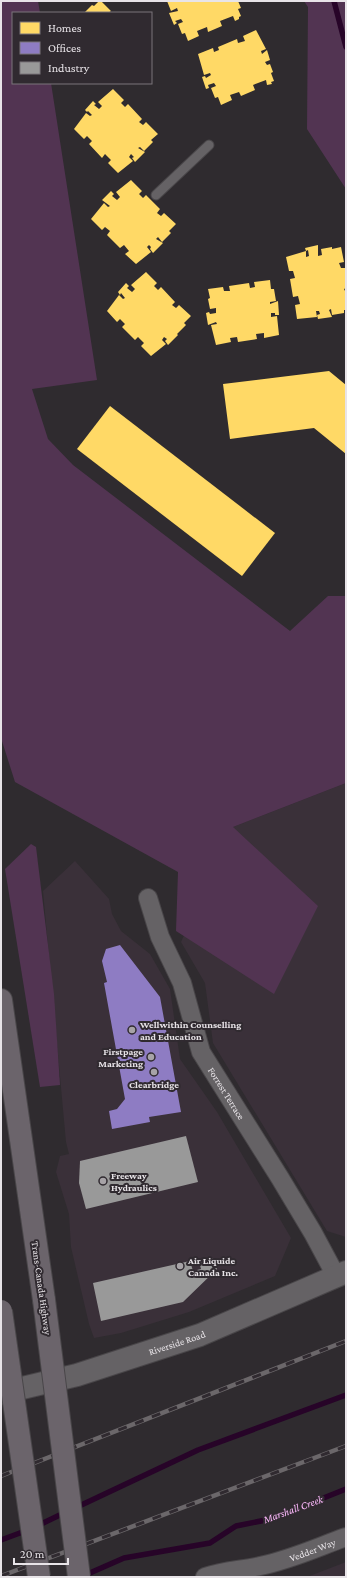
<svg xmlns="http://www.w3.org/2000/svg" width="347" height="1578" font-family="'Crimson Pro',serif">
  <rect width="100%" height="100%" fill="#2f2b2f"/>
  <g fill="#3a3039">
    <path d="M346,783V1237L327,1231L213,1043L205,983L181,942L233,827Z"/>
    <path d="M75,861L109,899L112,914L121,931L150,954L170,989L180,1059L217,1112L291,1238L275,1276L189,1312L121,1333L94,1338L89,1324L71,1247L69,1214L56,1172L60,1156L69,1154L66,1142L43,891Z"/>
    <path d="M346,1562V1577H307Z"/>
  </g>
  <g fill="#523452">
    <path d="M1,1H38L40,13H13V83H51L97,380L32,389L48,439L73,465L290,631L328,596H346V783L233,827L318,906L274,994L176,931L178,872L15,782L1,738Z"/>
    <path d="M304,1H346V189L307,129L308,7Z"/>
    <path d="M31,844L36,847L54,994L60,1085L40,1087L5,869Z"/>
  </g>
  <g fill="#ffd966">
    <path d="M99,1H101L111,11L108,13H84L92,5L94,6Z"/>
    <path d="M167,1H238L241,8L238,9L241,16L239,17V19L235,21L233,16L220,21L222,26L208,32L207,27L197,31L199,36L188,41L185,33L182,34L178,24L183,22L181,19L175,21L177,23L174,25L169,13L178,11L177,8L171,11Z"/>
    <path d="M256,30L266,49L261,51L262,54L267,50L270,60L265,62L267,65L270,64L273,72L271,73L274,81L271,82L272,84L267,85L266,80L253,85L255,90L241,96L239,92L230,95L232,100L221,105L218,97L215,98L211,88L216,86L214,83L208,85L209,88L206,89L202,77L205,76L206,78L211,75L210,73L204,75L198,54L213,48L214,52L219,50L218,47L237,39L238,43L245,41L243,36Z"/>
    <path d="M113,89L124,100L121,103L125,107L128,104L142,119L139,122L143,125L146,122L158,134L151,140L153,142L144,151L140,147L138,148L145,152L135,162L132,158L134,157L131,154L129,157L133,161L118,173L108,163L111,160L105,154L102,158L89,144L92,141L87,136L84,139L74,129L86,113L90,116L92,115L88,111L87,112L85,110L93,101L96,104L94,105L99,109L102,106L98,102Z"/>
    <path d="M131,180L142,191L139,194L143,198L146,195L160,209L157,213L161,216L164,213L176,224L169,231L171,233L162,242L158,237L156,239L163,243L153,253L150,249L151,247L149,245L147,247L151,252L136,264L125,254L129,251L124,245L120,248L107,235L110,231L105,227L102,230L91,219L104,203L108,207L110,206L102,200L111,191L114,194L112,196L117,200L120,197L116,192Z"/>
    <path d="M318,245V256L322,255L321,249L332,247V249L341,247L344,262L339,263L341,268H345L346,273V288L344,289L346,293V310H344V313L332,315L331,309L329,310L332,317L318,319L317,315L320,314L319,311H316L317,317L297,319L295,305L300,304L298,296L293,297L290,279L295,278L293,271H289L286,257L306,251V257L309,256L308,250L306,251L305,248Z"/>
    <path d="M146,272L157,283L154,286L158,290L161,287L175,302L172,305L176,308L179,305L191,316L184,323L186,325L177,334L178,335L168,345L165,341L167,339L164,337L162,340L166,344L151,356L141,346L144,343L138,337L135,340L122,327L125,324L120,319L117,322L107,311L119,295L123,299L125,298L121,293L120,295L118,292L126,283L129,286L127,288L132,292L135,289L131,285Z"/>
    <path d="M270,280L271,289H274L276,301L270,302V304L278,301L279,315H275V313H271V317L277,316L279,335L264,338V333L256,334L257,339L238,342L237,337L230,338L231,342L216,345L211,325L217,324L216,322L208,325L206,313L209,312L210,314L216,313V308L210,309L208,299L210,298L208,289L223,287L224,291H230L229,286L249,283L250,288L255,287L254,282Z"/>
    <path d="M329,371L346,385V454L314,428L230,439L223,384Z"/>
    <path d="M110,406L275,533L242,576L77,449Z"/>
  </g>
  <path fill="#8e7cc3" d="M120,945L160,997L181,1112L149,1117L150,1122L112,1129L109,1111L117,1109L125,1099L104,983L107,982L102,961L106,949Z"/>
  <g fill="#999">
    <path d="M186,1136L198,1182L86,1209L79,1183L80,1161Z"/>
    <path d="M213,1258L217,1269L183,1302L101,1321L93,1283L190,1261L193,1271L201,1269L199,1261Z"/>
  </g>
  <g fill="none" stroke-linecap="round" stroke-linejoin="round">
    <g stroke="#270428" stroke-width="5.5">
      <path d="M334,1L346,47"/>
      <path d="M75,1508L198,1450L346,1395"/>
      <path d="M37,1526L66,1512"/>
      <path d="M1,1540L28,1530"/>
      <path d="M83,1576L124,1558L210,1543L236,1526L271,1519L346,1489"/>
    </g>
    <defs>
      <path id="service" d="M156,195L209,145"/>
      <g id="minor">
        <path id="s1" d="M148,898L160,937L182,983L201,1052L280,1178L313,1233L336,1276"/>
        <path id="s2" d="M205,1577C223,1571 242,1570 260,1566C290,1560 318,1547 346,1537"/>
      </g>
      <g id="tertiary">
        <path id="s3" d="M1,1393L77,1375L200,1335L346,1272"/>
      </g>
      <path id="motorway" d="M1,1000L44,1300"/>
    </defs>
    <use href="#service" stroke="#494649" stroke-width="11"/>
    <use href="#minor" stroke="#494649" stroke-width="20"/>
    <use href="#tertiary" stroke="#494649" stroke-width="24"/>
    <use href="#motorway" stroke="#494649" stroke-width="24"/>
    <use href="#service" stroke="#656265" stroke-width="9"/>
    <use href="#minor" stroke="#656265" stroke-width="18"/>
    <use href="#tertiary" stroke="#656265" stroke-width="22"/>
    <use href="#motorway" stroke="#6b646b" stroke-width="22"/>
    <defs>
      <g id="rail">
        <path d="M1,1476L346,1341"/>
        <path d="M1,1576L346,1446"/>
      </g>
    </defs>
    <use href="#rail" stroke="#6b676a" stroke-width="4.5"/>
    <use href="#rail" stroke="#302a30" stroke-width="3" stroke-dasharray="9" stroke-linecap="butt"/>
    <defs>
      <g id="motorway-bridge">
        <path d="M44,1300L79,1577"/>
        <path d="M1,1311L39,1577"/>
      </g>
    </defs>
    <use href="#motorway-bridge" stroke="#494649" stroke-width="24" stroke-linecap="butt"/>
    <use href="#motorway-bridge" stroke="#6b646b" stroke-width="22"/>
  </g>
  <g fill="#a7a3a7" stroke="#302a30" stroke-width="1.5">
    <circle cx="132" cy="1030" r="4"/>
    <circle cx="151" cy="1057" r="4"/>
    <circle cx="154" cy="1072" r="4"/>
    <circle cx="103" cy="1181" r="4"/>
    <circle cx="180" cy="1266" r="4"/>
  </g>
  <g text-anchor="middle" stroke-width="4" stroke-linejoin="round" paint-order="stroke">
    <g font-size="10" font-weight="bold" fill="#e8e4e8" stroke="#302a30" text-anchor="start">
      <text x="140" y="1028">Wellwithin Counselling<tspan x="140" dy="12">and Education</tspan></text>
      <text x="143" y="1055" text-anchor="end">Firstpage<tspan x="143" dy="12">Marketing</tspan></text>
      <text x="154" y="1088" text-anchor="middle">Clearbridge</text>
      <text x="111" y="1179">Freeway<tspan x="111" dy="12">Hydraulics</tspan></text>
      <text x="188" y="1264">Air Liquide<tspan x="188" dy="12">Canada Inc.</tspan></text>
    </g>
    <g font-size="10" fill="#e8e4e8" stroke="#302a30">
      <text dy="4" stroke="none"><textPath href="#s1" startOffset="212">Forrest Terrace</textPath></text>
      <text transform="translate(42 1288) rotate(82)" y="4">Trans-Canada Highway</text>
      <text dy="4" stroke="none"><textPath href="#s3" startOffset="183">Riverside Road</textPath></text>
      <text dy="4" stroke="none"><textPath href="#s2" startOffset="111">Vedder Way</textPath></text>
    </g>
    <g font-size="11" font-style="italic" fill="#fdb9fc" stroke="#302a30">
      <text transform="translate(293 1509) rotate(-20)" y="4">Marshall Creek</text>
    </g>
  </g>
  <rect width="347" height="1578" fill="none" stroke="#e8e4e8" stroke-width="4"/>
  <rect x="12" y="12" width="140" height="72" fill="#302a30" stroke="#7a747a"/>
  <rect x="20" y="22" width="20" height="12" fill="#ffd966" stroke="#7a747a"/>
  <text x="48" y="32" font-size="12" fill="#e8e4e8">Homes</text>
  <rect x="20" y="42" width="20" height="12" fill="#8e7cc3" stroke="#7a747a"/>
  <text x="48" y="52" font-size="12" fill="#e8e4e8">Offices</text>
  <rect x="20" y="62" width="20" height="12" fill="#999999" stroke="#7a747a"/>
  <text x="48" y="72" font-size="12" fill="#e8e4e8">Industry</text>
  <path d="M14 1558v6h54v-6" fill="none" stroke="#e8e4e8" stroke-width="2"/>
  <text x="20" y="1558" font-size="12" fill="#e8e4e8" stroke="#302a30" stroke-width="3" paint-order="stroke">20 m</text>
</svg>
